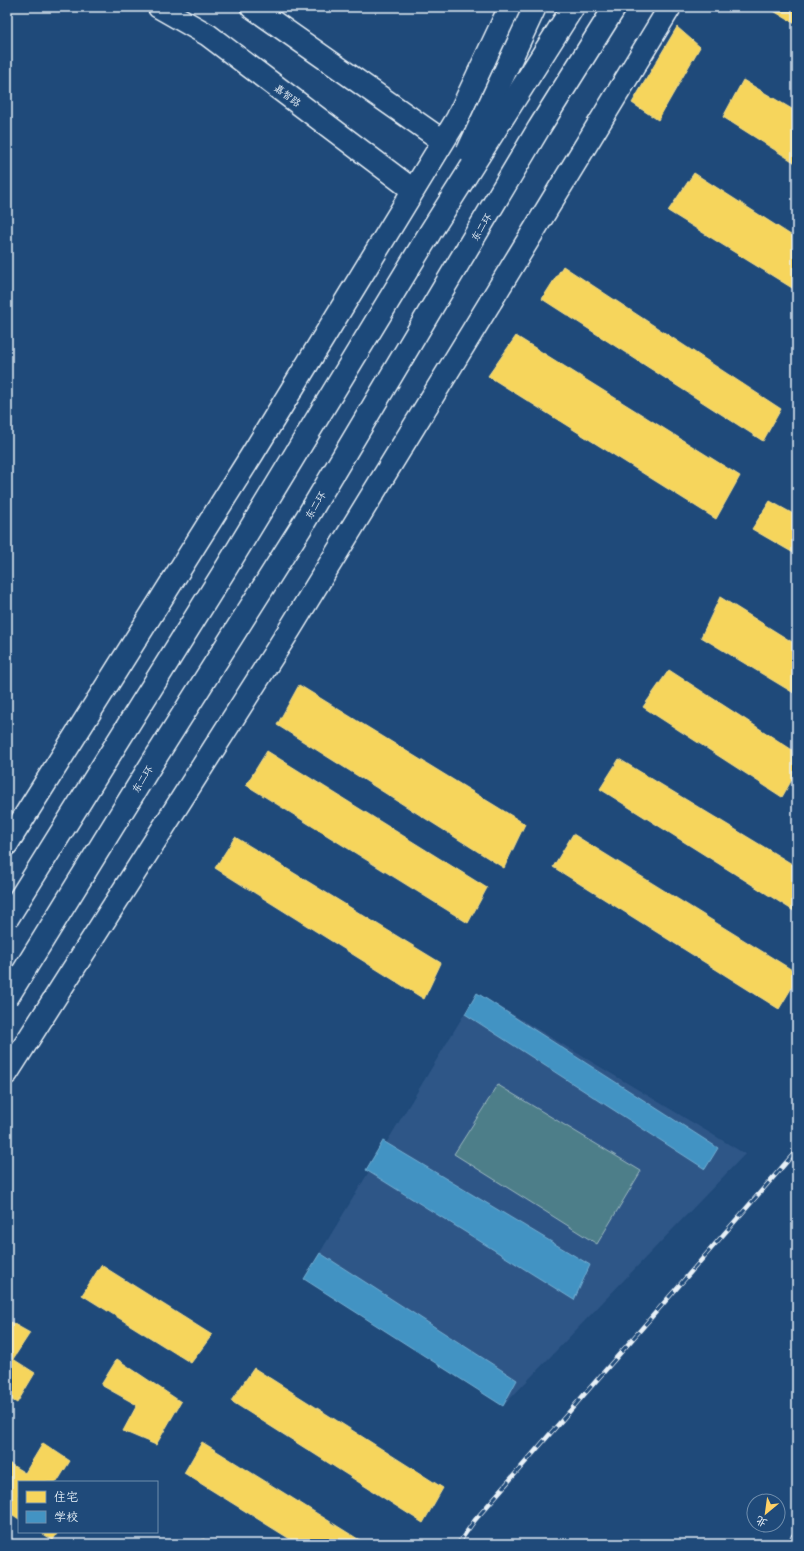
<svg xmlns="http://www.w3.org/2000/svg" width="804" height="1551" font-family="Mali,'LXGW WenKai TC',sans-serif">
  <rect width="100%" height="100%" fill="#1f4a7a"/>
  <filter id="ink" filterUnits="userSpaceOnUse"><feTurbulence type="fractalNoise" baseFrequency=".025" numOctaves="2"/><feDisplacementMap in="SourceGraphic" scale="8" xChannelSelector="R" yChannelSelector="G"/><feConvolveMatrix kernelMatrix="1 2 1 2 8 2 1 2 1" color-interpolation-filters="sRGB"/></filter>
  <g filter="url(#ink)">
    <path fill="#2f5687" d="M477,993L745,1154L503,1406L304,1279Z"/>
    <path fill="#4e7e89" stroke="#9bb8c0" d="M498,1085L641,1171L597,1244L454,1154Z"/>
    <g fill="#f6d55c" stroke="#f2dd8b">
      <path d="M767,7H797V25Z"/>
      <path d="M677,27L700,47L658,120L632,103Z"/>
      <path d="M743,80L797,112V164L723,117Z"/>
      <path d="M694,173L797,239V291L668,211Z"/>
      <path d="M563,266L781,409L763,441L542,299Z"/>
      <path d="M516,336L740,476L716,519L488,376Z"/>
      <path d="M770,501L797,516V555L752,529Z"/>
      <path d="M720,597L797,645V695L701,637Z"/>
      <path d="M669,670L797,753V771L782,797L643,707Z"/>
      <path d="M299,685L525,824L504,868L277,725Z"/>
      <path d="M267,751L487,888L468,923L246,785Z"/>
      <path d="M619,759L797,867V913L600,789Z"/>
      <path d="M573,834L797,973V979L779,1009L553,867Z"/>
      <path d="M235,837L441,963L424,999L215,868Z"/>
      <path d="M101,1265L212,1335L191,1363L82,1295Z"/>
      <path d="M7,1320L30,1333L13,1359L35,1373L17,1403L7,1397Z"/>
      <path d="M117,1359L181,1402L156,1445L123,1431L137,1405L101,1385Z"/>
      <path d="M254,1368L443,1488L423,1523L231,1401Z"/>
      <path d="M202,1442L366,1544H298L184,1473Z"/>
      <path d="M43,1443L70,1461L57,1482H19V1519L7,1511V1462L25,1473Z"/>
      <path d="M40,1532H58L53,1540Z"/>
      <path d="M203,1539L211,1544H200Z"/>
    </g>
    <g fill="#4393c3" stroke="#74afd3">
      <path d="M477,993L718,1148L705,1169L465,1014Z"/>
      <path d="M383,1141L590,1265L574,1300L366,1170Z"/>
      <path d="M320,1253L517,1380L503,1406L304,1279Z"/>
    </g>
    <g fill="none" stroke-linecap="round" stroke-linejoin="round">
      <defs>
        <g id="tertiary">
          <path d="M159,7L208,35L413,190"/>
          <path d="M252,7L443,141"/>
          <path d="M7,844L253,453L457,119L510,7"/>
          <path d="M7,1073L290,629L491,301"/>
        </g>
      </defs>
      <use href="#tertiary" stroke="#e8f1f8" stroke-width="25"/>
      <use href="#tertiary" stroke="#1f4a7a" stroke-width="22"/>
      <defs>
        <g id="rail">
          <path d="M458,1544L475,1520L797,1150"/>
          <path d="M788,1544L797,1530"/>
        </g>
      </defs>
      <use href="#rail" stroke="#e8f1f8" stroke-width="4.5"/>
      <use href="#rail" stroke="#1f4a7a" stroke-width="3" stroke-dasharray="9" stroke-linecap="butt"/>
      <defs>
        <path id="tertiary-bridge" d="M491,301L670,7"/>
        <g id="trunk-bridge">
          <path d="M468,151L535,7"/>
          <path d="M7,919L225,570L431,231L573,7"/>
          <path d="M7,998L154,760L300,529L539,128L615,7"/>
        </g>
      </defs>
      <use href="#tertiary-bridge" stroke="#e8f1f8" stroke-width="25" stroke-linecap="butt"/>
      <use href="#trunk-bridge" stroke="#e8f1f8" stroke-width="25" stroke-linecap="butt"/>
      <use href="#tertiary-bridge" stroke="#1f4a7a" stroke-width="22"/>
      <use href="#trunk-bridge" stroke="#1f4a7a" stroke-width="22"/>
    </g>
  </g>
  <g text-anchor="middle" stroke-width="4" stroke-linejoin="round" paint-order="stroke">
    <g font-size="10" fill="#e8f1f8" stroke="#1f4a7a">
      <text transform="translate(288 95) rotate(37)" y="4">嘉智路</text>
      <text transform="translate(481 227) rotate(-59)" y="4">东二环</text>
      <text transform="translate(315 505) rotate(-59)" y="4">东二环</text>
      <text transform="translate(142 779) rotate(-58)" y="4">东二环</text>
    </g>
  </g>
  <rect width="804" height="1551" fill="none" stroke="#1f4a7a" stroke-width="24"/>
  <rect x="12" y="12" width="780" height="1527" fill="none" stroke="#e8f1f8" stroke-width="1.5" filter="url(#ink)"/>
  <rect x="18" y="1481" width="140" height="52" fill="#1f4a7a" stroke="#6f8dac"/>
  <rect x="26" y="1491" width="20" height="12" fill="#f6d55c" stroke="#6f8dac"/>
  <text x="54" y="1501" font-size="12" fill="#e8f1f8">住宅</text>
  <rect x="26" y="1511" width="20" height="12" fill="#4393c3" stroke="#6f8dac"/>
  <text x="54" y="1521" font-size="12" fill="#e8f1f8">学校</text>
  <g transform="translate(766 1513) rotate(209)"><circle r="19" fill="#1f4a7a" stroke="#6f8dac"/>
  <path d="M0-3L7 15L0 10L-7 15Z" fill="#ffd166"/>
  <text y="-6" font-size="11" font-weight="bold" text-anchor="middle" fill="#e8f1f8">北</text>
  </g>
</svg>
